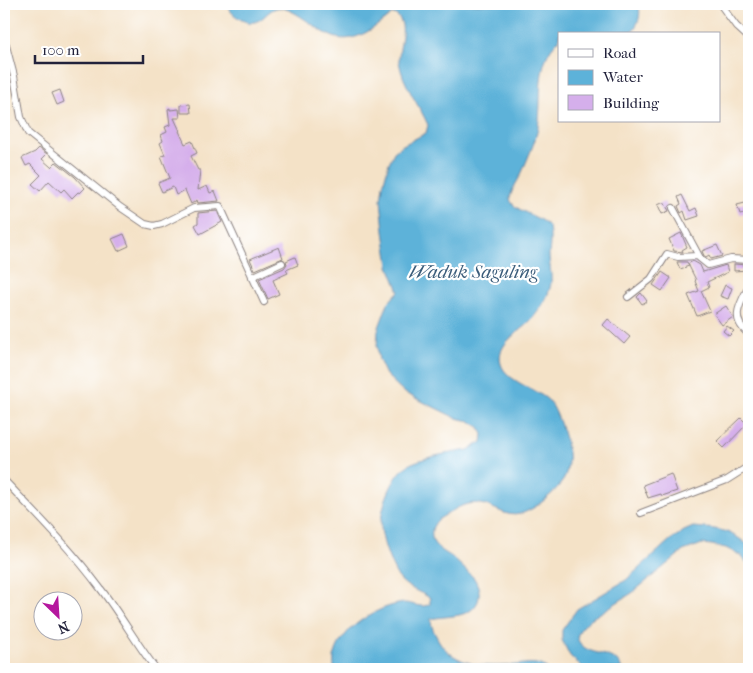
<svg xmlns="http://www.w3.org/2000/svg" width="753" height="673" font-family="'IM FELL French Canon',serif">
  <rect width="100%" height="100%" fill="#fff"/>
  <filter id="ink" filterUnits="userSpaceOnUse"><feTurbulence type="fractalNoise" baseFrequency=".02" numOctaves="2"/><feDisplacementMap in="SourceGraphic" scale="10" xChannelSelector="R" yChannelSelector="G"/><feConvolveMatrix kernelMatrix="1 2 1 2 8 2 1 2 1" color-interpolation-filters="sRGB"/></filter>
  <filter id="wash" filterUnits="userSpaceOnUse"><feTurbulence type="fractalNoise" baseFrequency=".0096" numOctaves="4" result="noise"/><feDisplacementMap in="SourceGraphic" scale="20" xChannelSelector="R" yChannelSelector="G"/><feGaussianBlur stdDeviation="1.12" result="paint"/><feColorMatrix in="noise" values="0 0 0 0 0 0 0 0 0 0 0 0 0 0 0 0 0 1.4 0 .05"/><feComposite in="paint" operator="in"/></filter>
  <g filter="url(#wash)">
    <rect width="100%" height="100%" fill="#f4e2c7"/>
    <g fill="#5db2d9" stroke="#406a8a">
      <path d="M226,4H639C641,17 639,25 629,34H559V40C534,62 543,98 538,127C536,141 528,157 523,170C519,180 512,188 510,198C511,211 540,215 549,227C551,237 550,245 549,254C549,267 554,279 549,291C546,301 538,312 531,320C520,332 495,344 501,364C506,381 536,389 548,400C556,406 567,442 568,453C569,460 567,472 564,479C556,492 535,510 520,514C506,518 494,506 481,504C469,501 458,507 449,513C444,516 437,519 434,525C431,529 431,538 434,543C438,549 446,553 452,557C459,564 467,571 474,578C478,585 481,592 478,601C471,619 447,615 431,619C431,627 435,634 439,641C454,666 488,668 515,665C527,664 537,661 548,669H334C334,664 333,658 335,654C342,627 378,606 404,603C413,603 422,609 430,604V598C419,591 406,588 398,577C390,564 380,537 381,522C382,504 394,471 412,463C429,456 450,453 468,450L482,442L483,434L478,426L470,421L456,418L405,393L386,375L379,360L377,346L378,330L388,303L399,291L389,266L384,231L381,200L383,185L389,163L394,152L403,145L426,133L428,125C419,104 402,84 399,61C398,46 410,22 394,14L391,15C374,28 352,47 329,35C313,27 300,13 283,8C266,4 264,30 242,20C234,16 230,11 226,4Z"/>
      <path d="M693,527C719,529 729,529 749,546V565L741,556L726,548L712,545L702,544L683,551L632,593L589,620L580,630L577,637C583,659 615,648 622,669H584L570,656L562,640V630L577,609L626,580L670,540L684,531Z"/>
    </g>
    <g id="blocks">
      <g fill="#d5afeb">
        <path d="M60,90L64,102L57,105L52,93Z"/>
        <path d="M190,104L191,113H181V105Z"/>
        <path d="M170,108V110L179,109L180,118H174L180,131H179L185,144L192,141L197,153L191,156L198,170H200L198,190L207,186L210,193L215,191L219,201L198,203L197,200L191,204L185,190L176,195L173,187L162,192L158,183L170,178L161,156L165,155L160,143L163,141L161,135L167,132L165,127L170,125L168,109Z"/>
        <path d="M39,148L47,154L42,159L51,167L56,162L75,177L85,188L80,193L78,192L72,198L64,189L61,192L49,181L40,191L32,184L41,175L30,164L26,166L22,158L35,152Z"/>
        <path d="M682,195L690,211L696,208L699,216L687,220L684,211L681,213L678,206L681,204L678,197Z"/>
        <path d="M664,202L669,211L662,214L658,205Z"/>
        <path d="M749,202V212L740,214L737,205Z"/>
        <path d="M217,211L222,222L200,234L195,225L198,223V213Z"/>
        <path d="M681,233L687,247L682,250L683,252L674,251L669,239Z"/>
        <path d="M124,234L129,246L118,251L112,239Z"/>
        <path d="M717,245L722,256L711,259L709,255L706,257L704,256L702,251Z"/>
        <path d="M279,247L283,258L255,270L250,259Z"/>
        <path d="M295,257L298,265L286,270L288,273L273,280L279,294L268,299L259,279L284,268L287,264L286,261Z"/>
        <path d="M693,261L700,265L703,272L726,265L728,272L707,282L709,287L701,291L710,311L697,316L688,295L699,291L695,281L696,280L688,264Z"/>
        <path d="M677,262H687L689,266L680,269Z"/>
        <path d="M734,264L747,265V270L734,271Z"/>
        <path d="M662,272L671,278L662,291L653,285Z"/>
        <path d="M725,285L732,288L728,299L720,296Z"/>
        <path d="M641,293L647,301L642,304L637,297Z"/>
        <path d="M726,306L733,317L722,325L714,314Z"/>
        <path d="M608,319L630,337L624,344L603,325Z"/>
        <path d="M727,326L734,331L729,336L723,331Z"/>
        <path d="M741,418L747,424L724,448L717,441Z"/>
        <path d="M671,474L677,491L662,496L661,494L648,498L643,485Z"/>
      </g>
    </g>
  </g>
  <g filter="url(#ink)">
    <use href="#blocks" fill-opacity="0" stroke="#8b8281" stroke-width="1"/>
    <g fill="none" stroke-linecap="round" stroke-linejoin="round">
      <defs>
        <g id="street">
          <path d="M720,4L736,26L749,38"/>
          <path d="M4,38L14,76L21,117L28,133L120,207L145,224L154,226L162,224L194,208L220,206L264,302"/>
          <path d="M673,208L700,258"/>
          <path d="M252,277L282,263"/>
          <path d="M749,286C740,304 729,319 749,334"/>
          <path d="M628,297L651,279L667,254L678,257L697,256L708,265L731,259L749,260"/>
          <path d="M4,480C37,515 71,549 100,588C120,614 136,643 156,669"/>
          <path d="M641,513L727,480L749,466"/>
        </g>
      </defs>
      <use href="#street" stroke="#8b8281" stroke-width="8"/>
      <use href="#street" stroke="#fff" stroke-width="6"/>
    </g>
  </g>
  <g text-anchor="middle" stroke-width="4.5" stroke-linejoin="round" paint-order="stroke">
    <g font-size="19" font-style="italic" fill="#3a5c7a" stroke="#fff">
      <text x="473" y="278">Waduk Saguling</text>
    </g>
  </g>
  <rect width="753" height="673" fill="none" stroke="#fff" stroke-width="20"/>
  <rect x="558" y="32" width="162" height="90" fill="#ffffff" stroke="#a7a7b1"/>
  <rect x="568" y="49" width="25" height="8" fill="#ffffff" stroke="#a7a7b1"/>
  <text x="603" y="58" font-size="15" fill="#22223b">Road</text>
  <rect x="568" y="70" width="25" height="15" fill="#5db2d9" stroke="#a7a7b1"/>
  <text x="603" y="82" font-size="15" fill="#22223b">Water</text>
  <rect x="568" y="95" width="25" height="15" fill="#d5afeb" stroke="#a7a7b1"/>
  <text x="603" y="108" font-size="15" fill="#22223b">Building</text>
  <g transform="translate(58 616) rotate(155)"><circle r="24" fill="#ffffff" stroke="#a7a7b1"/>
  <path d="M0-4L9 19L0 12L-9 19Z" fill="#b5179e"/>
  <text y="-8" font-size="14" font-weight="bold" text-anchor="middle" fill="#22223b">N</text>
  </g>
  <path d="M35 55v8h108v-8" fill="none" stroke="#22223b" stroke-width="2.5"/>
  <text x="42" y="55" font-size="15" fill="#22223b" stroke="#ffffff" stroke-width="4" paint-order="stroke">100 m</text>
</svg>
